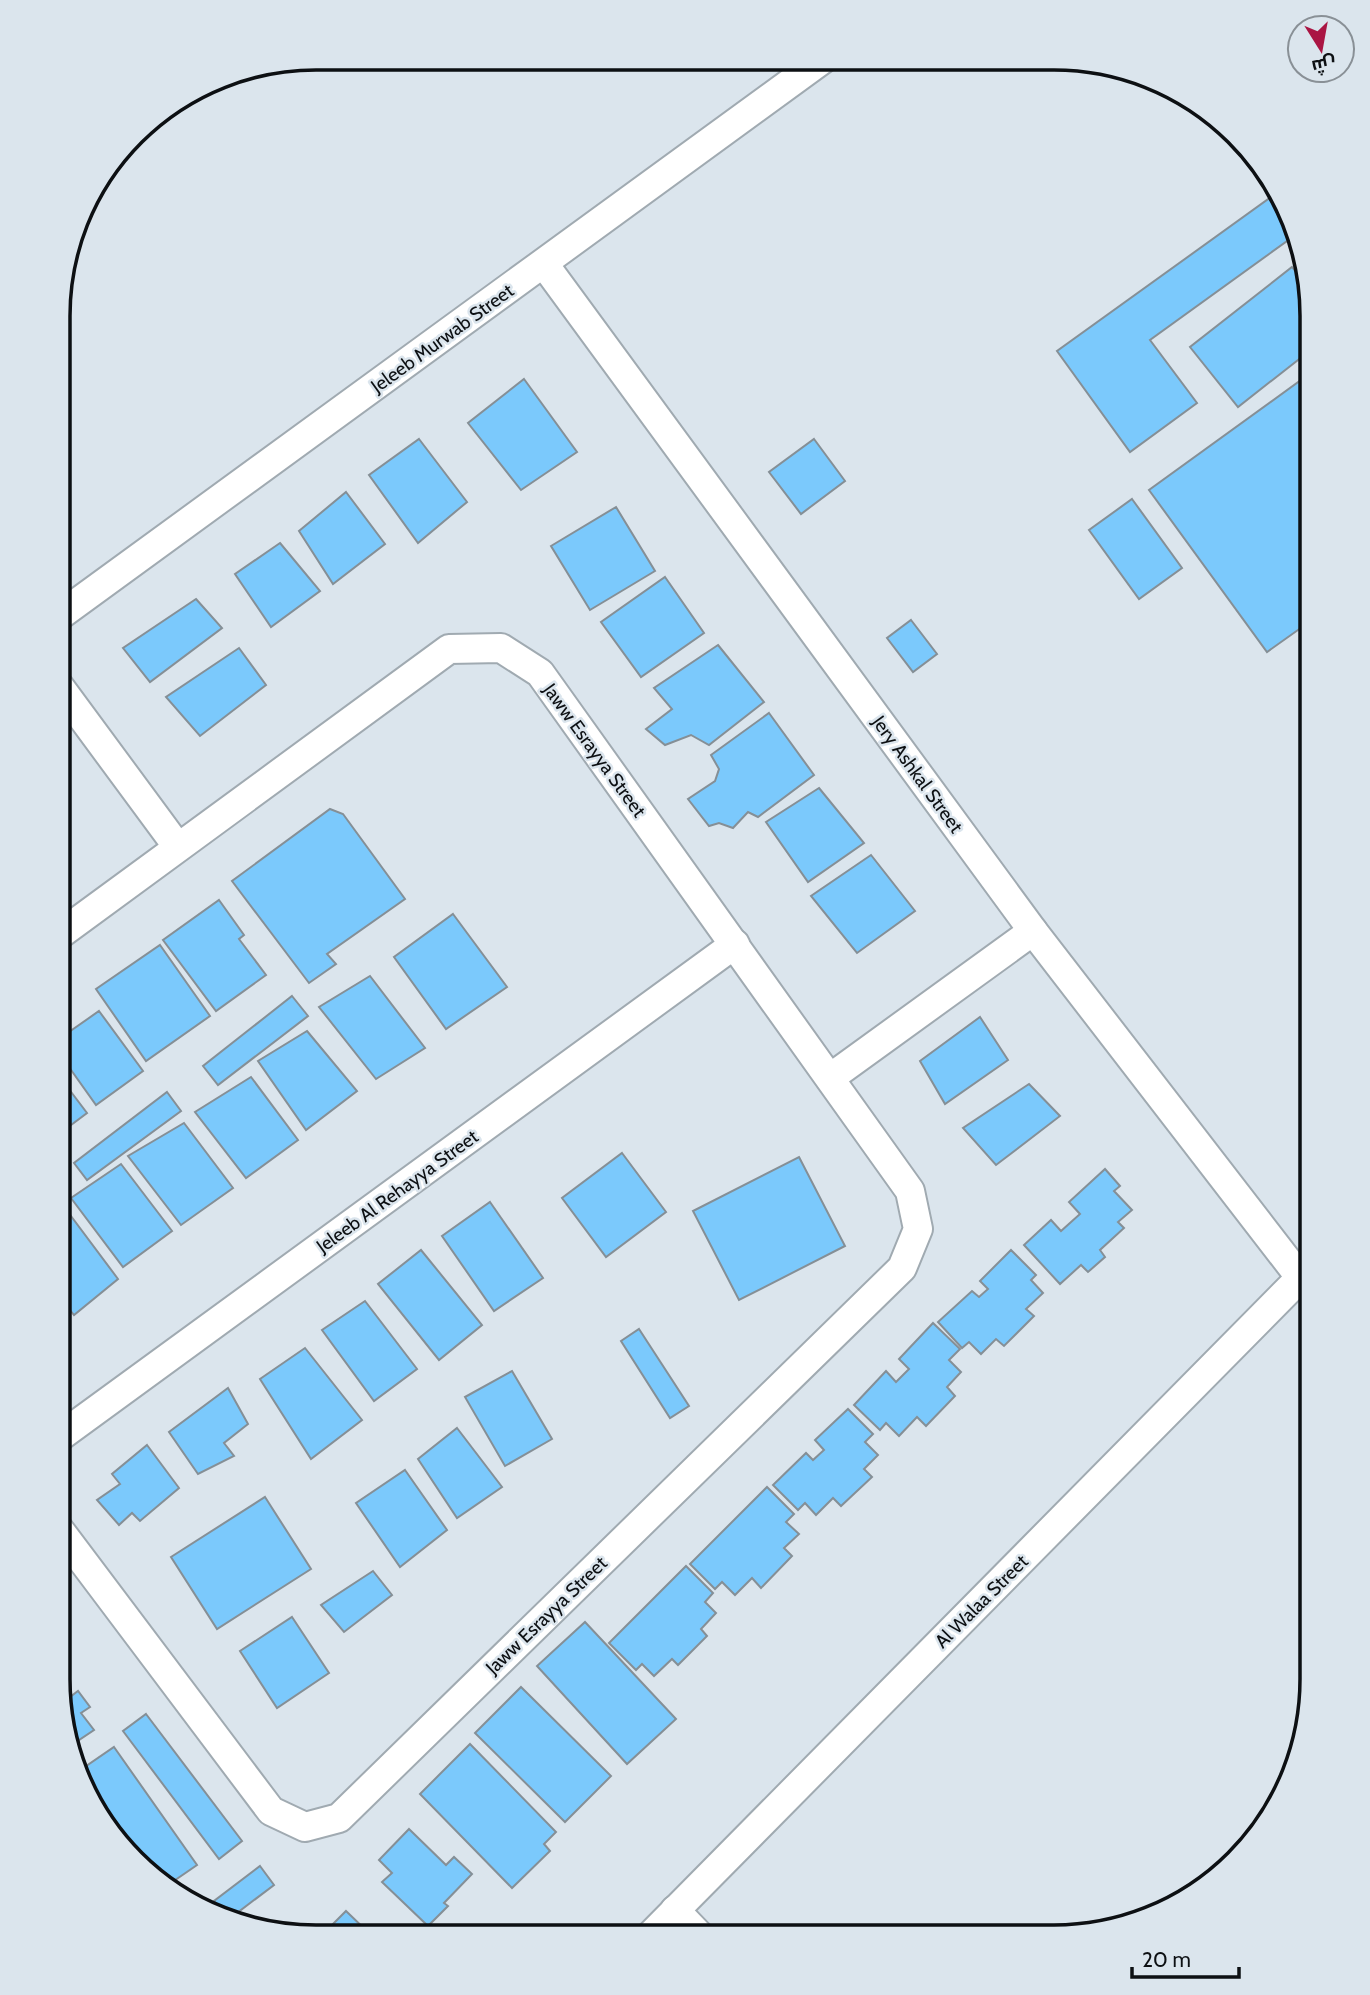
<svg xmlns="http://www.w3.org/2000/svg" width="1370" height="1995" font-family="Cabin,Cairo,sans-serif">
  <rect width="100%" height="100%" fill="#dbe5ed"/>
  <g fill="#7bc9fc" stroke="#858f96" stroke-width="2">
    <path d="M1278,192L1286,202L1294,236L1150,340L1197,403L1130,452L1057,351Z"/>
    <path d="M1292,267L1304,282L1312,316V349L1238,407L1190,347Z"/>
    <path d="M1312,372V620L1267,652L1149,490Z"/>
    <path d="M524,379L577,452L521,490L468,423Z"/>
    <path d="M419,439L467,502L418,543L369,475Z"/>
    <path d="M814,439L845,481L801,514L769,472Z"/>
    <path d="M346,492L385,544L333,584L299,531Z"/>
    <path d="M1132,499L1182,568L1139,599L1089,530Z"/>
    <path d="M616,507L655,571L590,610L551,546Z"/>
    <path d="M280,543L320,591L271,627L235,574Z"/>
    <path d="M665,577L704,633L641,677L601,622Z"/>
    <path d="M196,599L222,628L150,682L123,648Z"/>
    <path d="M911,620L937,654L913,672L887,638Z"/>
    <path d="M718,645L764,702L709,745L691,735L665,745L646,729L672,709L654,688Z"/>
    <path d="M239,648L266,685L200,736L166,697Z"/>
    <path d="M769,713L814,775L758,817L748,812L733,828L719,823L709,826L688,799L715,781L719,769L711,755Z"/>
    <path d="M819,788L864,843L808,882L766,822Z"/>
    <path d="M330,809L343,814L405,899L327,954L336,964L309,983L232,881Z"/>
    <path d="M871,855L915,911L857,953L811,896Z"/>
    <path d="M219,900L244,935L239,939L266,975L216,1011L163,940Z"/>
    <path d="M453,914L507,987L446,1029L394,957Z"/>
    <path d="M160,945L210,1016L146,1061L96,989Z"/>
    <path d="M370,976L425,1048L376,1079L319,1007Z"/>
    <path d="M292,996L308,1016L218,1085L203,1066Z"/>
    <path d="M99,1011L143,1071L96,1105L59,1053V1039Z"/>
    <path d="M980,1017L1008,1060L945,1104L920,1061Z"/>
    <path d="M307,1031L357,1091L306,1130L258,1061Z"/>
    <path d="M59,1076L87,1113L59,1134Z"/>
    <path d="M251,1077L298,1140L246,1178L195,1112Z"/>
    <path d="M1029,1084L1060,1116L996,1165L963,1128Z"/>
    <path d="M167,1092L181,1111L87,1180L74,1163Z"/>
    <path d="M184,1123L233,1188L181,1225L128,1156Z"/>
    <path d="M622,1153L666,1212L606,1257L562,1198Z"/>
    <path d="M799,1157L845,1246L739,1300L693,1211Z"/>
    <path d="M121,1164L172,1231L123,1267L71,1198Z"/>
    <path d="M1105,1169L1120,1186L1114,1191L1132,1210L1118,1222L1124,1228L1100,1250L1105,1257L1088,1272L1081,1265L1060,1284L1024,1245L1051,1220L1061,1231L1080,1214L1069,1202Z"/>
    <path d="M59,1200L118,1279L74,1315L58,1295Z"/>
    <path d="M490,1202L543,1278L494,1311L442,1236Z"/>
    <path d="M421,1250L482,1325L439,1360L378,1284Z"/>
    <path d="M1011,1250L1036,1275L1031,1280L1043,1293L1026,1309L1034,1316L1004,1346L996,1339L981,1354L969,1342L962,1348L938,1322L972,1291L979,1297L988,1289L980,1281Z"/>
    <path d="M365,1301L417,1369L374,1401L322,1330Z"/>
    <path d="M933,1323L960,1349L949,1360L961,1372L947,1387L955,1396L926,1426L917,1417L899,1436L886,1423L880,1430L854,1405L886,1371L896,1382L909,1369L899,1359Z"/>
    <path d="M639,1329L689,1406L670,1418L621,1341Z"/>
    <path d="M305,1348L362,1420L311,1459L260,1379Z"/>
    <path d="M512,1371L552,1439L505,1466L465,1397Z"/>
    <path d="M228,1388L248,1424L224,1443L234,1456L198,1474L169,1432Z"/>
    <path d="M848,1409L873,1434L865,1442L878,1455L864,1469L872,1477L841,1506L833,1498L816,1515L805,1503L798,1510L773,1485L806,1453L813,1460L824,1450L815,1440Z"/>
    <path d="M457,1428L502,1487L457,1518L418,1459Z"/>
    <path d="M147,1445L179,1488L140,1521L132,1513L119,1525L97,1500L120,1484L112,1474Z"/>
    <path d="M405,1470L447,1530L400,1567L356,1503Z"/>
    <path d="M767,1487L794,1514L786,1522L799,1534L784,1548L792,1556L761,1588L752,1578L735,1595L722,1582L715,1589L690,1564Z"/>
    <path d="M265,1497L311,1569L217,1629L171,1557Z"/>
    <path d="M686,1566L713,1593L705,1602L716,1613L701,1629L707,1636L678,1665L672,1659L654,1676L642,1664L636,1670L609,1643Z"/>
    <path d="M373,1571L392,1595L344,1632L321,1605Z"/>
    <path d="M292,1617L329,1673L277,1708L240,1651Z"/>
    <path d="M585,1622L676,1719L627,1764L537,1666Z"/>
    <path d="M58,1680L70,1697L78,1691L90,1707L81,1713L94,1730L73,1744Z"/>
    <path d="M521,1687L611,1776L565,1822L475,1733Z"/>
    <path d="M146,1714L242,1841L219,1859L123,1731Z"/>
    <path d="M470,1744L556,1832L544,1844L550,1851L512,1888L420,1794Z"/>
    <path d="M114,1747L197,1865L165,1887L122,1849L84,1793L79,1771Z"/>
    <path d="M409,1829L446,1865L454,1857L472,1874L444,1903L448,1906L428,1926L382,1882L392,1873L379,1860Z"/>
    <path d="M260,1866L274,1885L233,1916L223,1912L214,1901Z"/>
    <path d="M346,1911L371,1935H308L316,1927L323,1934Z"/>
  </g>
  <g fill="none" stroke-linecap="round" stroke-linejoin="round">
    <defs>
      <g id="minor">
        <path d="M544,264L1033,931L1300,1277"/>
        <path d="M59,616L823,59"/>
        <path d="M59,686L177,846"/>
        <path d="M830,1078L1033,931"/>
        <path d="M58,1438L735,944"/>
        <path d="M58,1528L271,1811L305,1827L339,1818L902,1268L918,1229L910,1191L540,673L501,648L449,649L59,935"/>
        <path d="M675,1910L700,1936"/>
        <path d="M650,1936L1312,1266"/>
      </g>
    </defs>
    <use href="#minor" stroke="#a0aab1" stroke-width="32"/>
    <use href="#minor" stroke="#fff" stroke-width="28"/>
  </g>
  <g text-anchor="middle" stroke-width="5" stroke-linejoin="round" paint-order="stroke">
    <g font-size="19" fill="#0d1013" stroke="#dbe5ed">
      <text transform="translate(442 338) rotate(-36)" y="7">Jeleeb Murwab Street</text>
      <text transform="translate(595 750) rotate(54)" y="7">Jaww Esrayya Street</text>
      <text transform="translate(918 774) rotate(54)" y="7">Jery Ashkal Street</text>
      <text transform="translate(397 1191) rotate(-36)" y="7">Jeleeb Al Rehayya Street</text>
      <text transform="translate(981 1601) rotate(-45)" y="7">Al Walaa Street</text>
      <text transform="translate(546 1615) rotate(-44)" y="7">Jaww Esrayya Street</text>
    </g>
  </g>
  <path d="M0 0H1370V1995H0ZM316 70H1054A246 246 0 0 1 1300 316V1679A246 246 0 0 1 1054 1925H316A246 246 0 0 1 70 1679V316A246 246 0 0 1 316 70Z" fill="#dbe5ed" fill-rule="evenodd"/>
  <path fill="none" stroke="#0d1013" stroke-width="3.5" d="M316 70H1054A246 246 0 0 1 1300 316V1679A246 246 0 0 1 1054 1925H316A246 246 0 0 1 70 1679V316A246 246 0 0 1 316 70Z"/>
  <g transform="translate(1321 49) rotate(169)"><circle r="33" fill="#dbe5ed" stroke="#899096" stroke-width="2"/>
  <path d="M0-5L12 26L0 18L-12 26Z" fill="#aa1543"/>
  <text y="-10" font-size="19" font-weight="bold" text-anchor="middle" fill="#0d1013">ش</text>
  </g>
  <path d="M1132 1967v10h107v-10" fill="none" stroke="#0d1013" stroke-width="3.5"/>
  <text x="1142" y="1967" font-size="21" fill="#0d1013" stroke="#dbe5ed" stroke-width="5" paint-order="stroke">20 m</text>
</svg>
